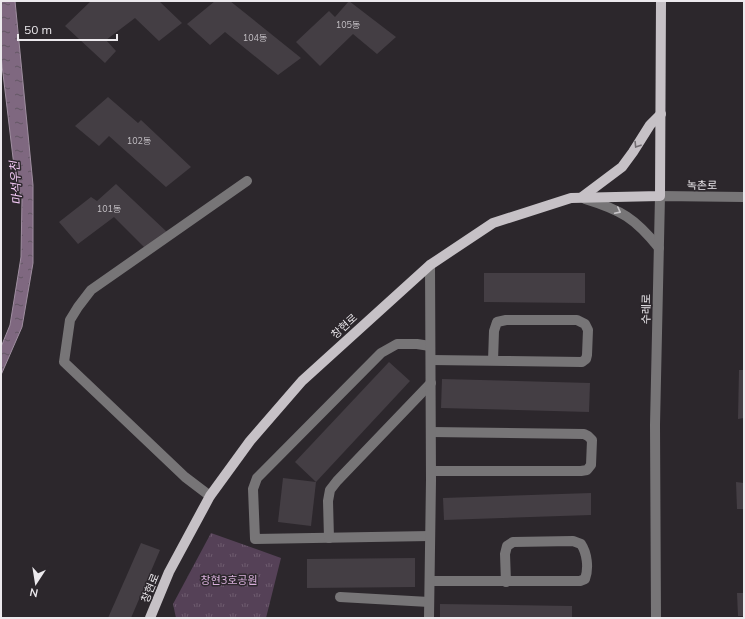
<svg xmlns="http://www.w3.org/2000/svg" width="745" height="619" font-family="Mulish,'Noto Sans KR',sans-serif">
  <defs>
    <pattern id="park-tufts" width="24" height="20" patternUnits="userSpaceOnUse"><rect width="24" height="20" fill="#554157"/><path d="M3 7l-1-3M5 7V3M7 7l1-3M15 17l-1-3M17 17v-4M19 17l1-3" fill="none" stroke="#6e5c6f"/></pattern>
    <pattern id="water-ripples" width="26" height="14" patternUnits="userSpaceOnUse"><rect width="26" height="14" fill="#7f6880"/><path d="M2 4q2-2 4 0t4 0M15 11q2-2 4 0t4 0" fill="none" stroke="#635764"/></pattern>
  </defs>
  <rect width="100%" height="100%" fill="#2c272c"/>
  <path fill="url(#park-tufts)" d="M211,533L281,558L266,618H176L173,604Z"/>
  <path fill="url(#water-ripples)" stroke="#a08fa1" d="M1,1H15L33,185V263L22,327L1,375V347L10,325L21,257L22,198L16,183L1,57Z"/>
  <g fill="#443e44">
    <path d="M91,1H159L182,23L159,41L135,18L106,40L116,51L105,63L65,26Z"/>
    <path d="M215,1H230L301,58L278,75L225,32L210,45L187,24Z"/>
    <path d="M349,1L396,37L377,54L353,34L320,66L296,42L329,11L335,17Z"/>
    <path d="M108,97L138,123L141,120L191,167L166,187L109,136L99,146L75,126Z"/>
    <path d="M116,184L168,233L146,249L114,217L78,244L59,222L91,197L97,201Z"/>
    <path d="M484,273H585V303L484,302Z"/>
    <path d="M389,362L410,381L316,482L295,462Z"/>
    <path d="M739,370H744V418L738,419Z"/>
    <path d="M442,379L590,383L589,412L441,408Z"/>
    <path d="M283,478L316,482L311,526L278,522Z"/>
    <path d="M736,482L744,483V509H737Z"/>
    <path d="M591,493V515L444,520L443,498Z"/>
    <path d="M141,543L160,550L131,618H108Z"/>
    <path d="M415,558V587L307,588V559Z"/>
    <path d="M737,593H744V616H738Z"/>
    <path d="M440,604L572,606V618H440Z"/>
  </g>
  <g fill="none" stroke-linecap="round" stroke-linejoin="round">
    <g stroke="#777577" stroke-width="10">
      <path d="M585,199C621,210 635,218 659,248"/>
      <path d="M430,346L417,344H397L381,353L257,478L253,489L255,539L430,536"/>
      <path d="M431,360L582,362L586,359L587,355L588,330L585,324L577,320H506L497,322L494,331L493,361"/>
      <path d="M431,471H581L587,470L591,465L592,440L588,436L584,434L431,432"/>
      <path d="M210,496L185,477L64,362L70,320L78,307L91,290L247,181"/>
      <path d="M329,538L328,501L330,490L337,481L431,383"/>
      <path d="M430,581H580L585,579C589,568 587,553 581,544L573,541L513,542L507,546L505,554L506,582"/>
      <path d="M340,597L429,602"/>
      <path d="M429,618L431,480L430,265"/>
      <path d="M656,618L655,425L660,196L744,197"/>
    </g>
    <g stroke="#c6c1c6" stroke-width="10">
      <path d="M582,197L622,167L633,152L650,125L661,114"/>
      <path d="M150,618L169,572L210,496L250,441L302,381L430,265L493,223L571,198L660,196L661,1"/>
    </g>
  </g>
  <defs><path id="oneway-chevron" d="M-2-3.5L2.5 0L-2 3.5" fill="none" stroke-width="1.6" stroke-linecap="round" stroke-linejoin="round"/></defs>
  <use stroke="#716c71" href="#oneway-chevron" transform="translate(637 145) rotate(122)"/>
  <use stroke="#c9c6ca" href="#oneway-chevron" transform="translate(618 211) rotate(27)"/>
  <g text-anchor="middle" stroke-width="3" stroke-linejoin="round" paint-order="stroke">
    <g font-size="9" fill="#c2bec3">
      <text x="348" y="28">105동</text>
      <text x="255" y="41">104동</text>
      <text x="139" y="144">102동</text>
      <text x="109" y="212">101동</text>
    </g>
    <g font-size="11" fill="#ece9ed" stroke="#2c272c">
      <text transform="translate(702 185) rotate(1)" y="4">녹촌로</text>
      <text transform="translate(646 309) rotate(-89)" y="4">수레로</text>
      <text transform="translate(344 326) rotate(-42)" y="4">창현로</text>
      <text transform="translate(150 588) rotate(-68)" y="4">창현로</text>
    </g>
    <g font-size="11" fill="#d9b0dc" stroke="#2c272c">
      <text x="229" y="584">창현3호공원</text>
    </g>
    <g font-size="12" font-style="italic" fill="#f6ccf9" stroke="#2c272c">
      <text transform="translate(16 183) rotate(-94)" y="4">마석우천</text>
    </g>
  </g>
  <rect width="745" height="619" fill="none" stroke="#ece9ed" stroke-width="4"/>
  <g transform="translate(36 583) rotate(192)" stroke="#2c272c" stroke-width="3" paint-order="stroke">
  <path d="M0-3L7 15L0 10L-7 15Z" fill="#ece9ed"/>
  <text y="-6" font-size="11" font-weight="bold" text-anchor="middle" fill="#ece9ed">N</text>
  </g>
  <path d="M18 34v6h99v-6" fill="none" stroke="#ece9ed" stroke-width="2"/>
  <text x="24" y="34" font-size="12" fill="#ece9ed" stroke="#2c272c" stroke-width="3" paint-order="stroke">50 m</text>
</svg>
